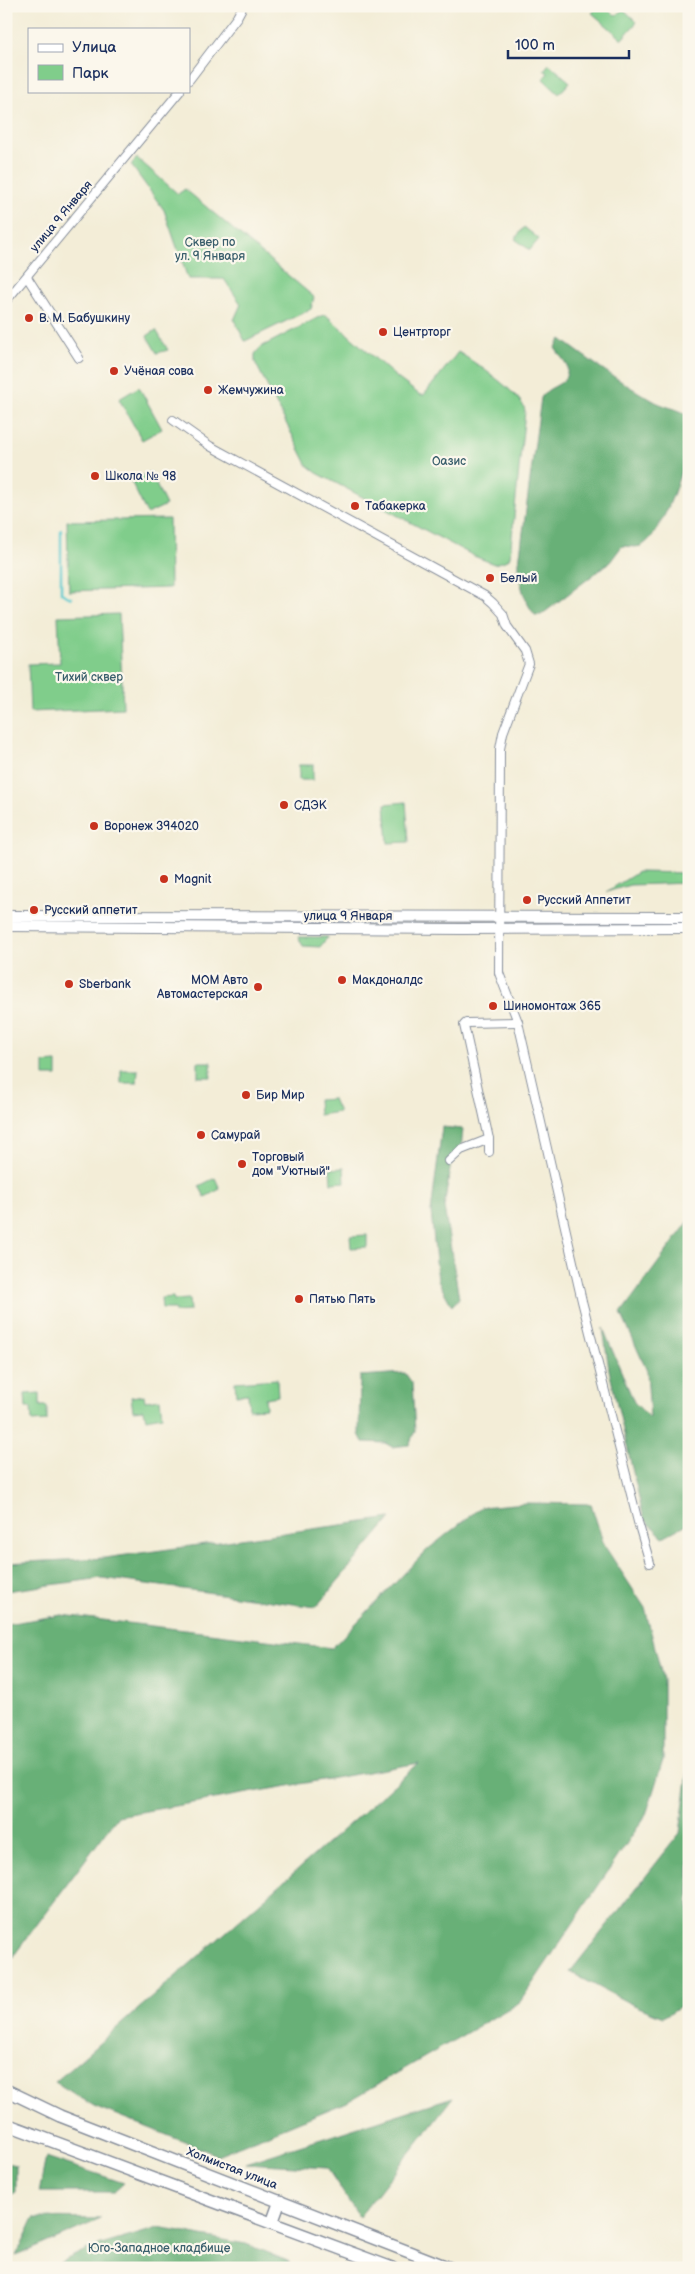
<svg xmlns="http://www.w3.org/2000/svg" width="695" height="2274" font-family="'Balsamiq Sans',sans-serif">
  <rect width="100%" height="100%" fill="#fbf7ec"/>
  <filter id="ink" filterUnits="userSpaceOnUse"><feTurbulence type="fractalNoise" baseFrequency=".02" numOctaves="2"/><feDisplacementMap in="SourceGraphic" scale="10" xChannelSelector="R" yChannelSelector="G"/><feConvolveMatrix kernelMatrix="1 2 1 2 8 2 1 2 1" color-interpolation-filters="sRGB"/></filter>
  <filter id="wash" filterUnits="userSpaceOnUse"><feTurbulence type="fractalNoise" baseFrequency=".0096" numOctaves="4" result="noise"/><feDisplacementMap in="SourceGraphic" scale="20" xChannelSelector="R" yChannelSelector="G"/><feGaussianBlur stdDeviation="1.12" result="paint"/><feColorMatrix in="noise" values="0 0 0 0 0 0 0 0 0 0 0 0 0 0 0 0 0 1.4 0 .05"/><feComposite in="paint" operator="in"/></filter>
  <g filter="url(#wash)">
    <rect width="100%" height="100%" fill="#f3edd7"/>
    <g fill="#80cd8b" stroke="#4e7e74">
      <path d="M598,6H605L616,16L623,9L637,22L622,39L592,13Z"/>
      <path d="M549,64L570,82L559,94L543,79L548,73L544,70Z"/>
      <path d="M137,158L178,194L185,189L314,297L311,309L245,341L234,320L241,304L224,279H188L164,210L131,165Z"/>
      <path d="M524,227L539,239L530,250L515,239Z"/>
      <path d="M326,315L396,377L420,395H424L458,352C473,361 524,395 525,411L510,556L508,560L494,564L474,556L317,473L308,466L255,362V354L261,347L321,316Z"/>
      <path d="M156,330L168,350L157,353L147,336Z"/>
      <path d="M139,387L162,429L142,440L119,399Z"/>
      <path d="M150,472L166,505L147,514L131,481Z"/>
      <path d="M169,519L170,588L69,591L67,521Z"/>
      <path d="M119,614L123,708L30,712L28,664L60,663L58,616Z"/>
      <rect x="299" y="765" width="14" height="15"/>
      <path d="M406,802L409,842L388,843L385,804Z"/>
      <path d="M638,872L689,873V883L630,885L606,892Z"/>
      <path d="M298,937H328L320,947L303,946Z"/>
      <path d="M57,1062V1076H44V1063Z"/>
      <rect x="198" y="1062" width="13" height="15"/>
      <path d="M121,1070H138L137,1083H121Z"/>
      <path d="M333,1099L339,1112L319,1115L318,1100Z"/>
      <path d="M344,1168L345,1182L331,1183L330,1169Z"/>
      <path d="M215,1178L220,1189L205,1197L199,1186Z"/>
      <path d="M367,1235V1247L351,1248L350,1236Z"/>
      <path d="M173,1297L174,1300L189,1299L190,1311L175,1312V1309H162L161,1298Z"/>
      <path d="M277,1379L278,1396L265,1398L266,1408L249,1409L248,1394L236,1395L235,1382Z"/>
      <path d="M40,1393V1406H47V1421L32,1422L31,1408H26L25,1394Z"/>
      <path d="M144,1395L145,1401L160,1399L162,1416L146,1419L144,1410L133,1411L131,1397Z"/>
    </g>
    <g fill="#68b077" stroke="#42706a">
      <path d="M561,339C590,361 620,382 652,400C663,407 677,408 688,415C695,440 666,534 641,546C635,548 628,546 622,546L610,562L541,615H535C524,602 518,579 519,562L541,398C549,383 570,388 567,365L555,348Z"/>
      <path d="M442,1127L463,1129L461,1150L452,1157L444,1207L459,1298L452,1306L438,1281L431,1212Z"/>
      <path d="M689,1221V1523L663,1537L644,1519L609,1370L603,1328L634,1402L650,1418L647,1371L621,1313Z"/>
      <path d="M405,1373L412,1383L415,1431L409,1445L392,1447L385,1443L363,1442L359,1434L360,1376Z"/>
      <path d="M526,1503L591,1504L604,1545L645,1608L663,1680V1760L646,1815L520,2002L347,2102L217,2155L94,2106L55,2082L419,1763L118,1816L6,1966V1624L62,1615L332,1648L427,1550L481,1507Z"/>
      <path d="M391,1518L316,1607L102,1578L6,1591V1563L105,1558Z"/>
      <path d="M689,1763V2001L663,2017L629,2003L570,1972L680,1833Z"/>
      <path d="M453,2097L359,2217L327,2168L246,2163Z"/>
      <path d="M46,2157L124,2183L114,2192H39Z"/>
      <path d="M6,2163L16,2165V2192L6,2198Z"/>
      <path d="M34,2218L101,2219L16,2256Z"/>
      <path d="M158,2228L246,2244L290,2262L291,2268H48L88,2249Z"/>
    </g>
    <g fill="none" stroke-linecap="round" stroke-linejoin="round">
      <path stroke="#5ccad0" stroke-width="2.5" d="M61,530V593L71,598"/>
    </g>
  </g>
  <g filter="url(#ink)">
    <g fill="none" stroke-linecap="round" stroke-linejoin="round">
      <defs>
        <g id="minor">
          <path d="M189,80L237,17L243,6"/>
          <path d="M27,277L79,358"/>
          <path d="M6,301L180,91"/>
          <path d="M173,420L210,446L485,596L493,603L503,614L507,626L525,651L529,664L503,733L500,749L499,973L518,1022L582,1301L638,1522L650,1563"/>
          <path d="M489,1152V1139"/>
          <path d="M449,1161L461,1150L489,1139L464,1025L466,1023L518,1022"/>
        </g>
        <g id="major">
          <path d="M6,916L689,917"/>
          <path d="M6,926L461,929L689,928"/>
        </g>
        <g id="highway">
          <path d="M6,2090L60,2116L450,2268"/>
          <path d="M6,2124L392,2268"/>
          <path d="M272,2223L280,2201"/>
        </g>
      </defs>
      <use href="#minor" stroke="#878e9a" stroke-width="10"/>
      <use href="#major" stroke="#878e9a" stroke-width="12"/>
      <use href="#highway" stroke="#878e9a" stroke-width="14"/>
      <use href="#minor" stroke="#fff" stroke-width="8"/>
      <use href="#major" stroke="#fff" stroke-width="10"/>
      <use href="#highway" stroke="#fff" stroke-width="11"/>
    </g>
  </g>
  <g fill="#c8321e" stroke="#fbf7ec" stroke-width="2">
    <circle cx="29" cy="318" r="5"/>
    <circle cx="383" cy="332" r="5"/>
    <circle cx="114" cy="371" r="5"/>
    <circle cx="208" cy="390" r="5"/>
    <circle cx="95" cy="476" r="5"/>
    <circle cx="355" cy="506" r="5"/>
    <circle cx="490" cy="578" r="5"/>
    <circle cx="284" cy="805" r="5"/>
    <circle cx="94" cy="826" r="5"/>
    <circle cx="164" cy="879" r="5"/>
    <circle cx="527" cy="900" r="5"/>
    <circle cx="34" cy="910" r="5"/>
    <circle cx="342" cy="980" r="5"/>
    <circle cx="69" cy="984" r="5"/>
    <circle cx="258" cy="987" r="5"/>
    <circle cx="493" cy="1006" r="5"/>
    <circle cx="246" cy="1095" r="5"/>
    <circle cx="201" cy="1135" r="5"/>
    <circle cx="242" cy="1164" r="5"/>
    <circle cx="299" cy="1299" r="5"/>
  </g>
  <g text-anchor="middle" stroke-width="4.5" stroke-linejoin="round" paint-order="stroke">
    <g font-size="12" fill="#1b2f5e" stroke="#fbf7ec">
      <text transform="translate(61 216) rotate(-50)" y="4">улица 9 Января</text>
      <text x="348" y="920">улица 9 Января</text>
      <text transform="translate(232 2168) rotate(21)" y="4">Холмистая улица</text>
    </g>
    <g font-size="12" fill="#395e6c" stroke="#fbf7ec">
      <text x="210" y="246">Сквер по<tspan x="210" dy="14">ул. 9 Января</tspan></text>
      <text x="449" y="465">Оазис</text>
      <text x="89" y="681">Тихий сквер</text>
      <text x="159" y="2252">Юго-Западное кладбище</text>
    </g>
    <g font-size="12" fill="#1b2f5e" stroke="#fbf7ec" text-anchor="start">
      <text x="39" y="322">В. М. Бабушкину</text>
      <text x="393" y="336">Центрторг</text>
      <text x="124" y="375">Учёная сова</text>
      <text x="218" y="394">Жемчужина</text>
      <text x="105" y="480">Школа № 98</text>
      <text x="365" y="510">Табакерка</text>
      <text x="500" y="582">Белый</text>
      <text x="294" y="809">СДЭК</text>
      <text x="104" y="830">Воронеж 394020</text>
      <text x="174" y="883">Magnit</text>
      <text x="537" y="904">Русский Аппетит</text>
      <text x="44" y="914">Русский аппетит</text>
      <text x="248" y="984" text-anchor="end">МОМ Авто<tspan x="248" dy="14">Автомастерская</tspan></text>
      <text x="352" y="984">Макдоналдс</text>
      <text x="79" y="988">Sberbank</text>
      <text x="503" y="1010">Шиномонтаж 365</text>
      <text x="256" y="1099">Бир Мир</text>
      <text x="211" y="1139">Самурай</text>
      <text x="252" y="1161">Торговый<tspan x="252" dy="14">дом "Уютный"</tspan></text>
      <text x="309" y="1303">Пятью Пять</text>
    </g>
  </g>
  <rect width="695" height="2274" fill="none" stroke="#fbf7ec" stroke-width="25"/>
  <rect x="28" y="28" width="162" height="65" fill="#fbf7ec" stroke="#a1a7b3"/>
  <rect x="38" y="44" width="25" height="8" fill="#ffffff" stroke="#a1a7b3"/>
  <text x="72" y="52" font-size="15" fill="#1b2f5e">Улица</text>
  <rect x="38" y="65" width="25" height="15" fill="#80cd8b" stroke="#a1a7b3"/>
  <text x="72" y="78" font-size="15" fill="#1b2f5e">Парк</text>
  <path d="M508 50v8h121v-8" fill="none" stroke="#1b2f5e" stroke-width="2.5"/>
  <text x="515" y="50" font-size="15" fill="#1b2f5e" stroke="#fbf7ec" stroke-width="4" paint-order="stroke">100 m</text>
</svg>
